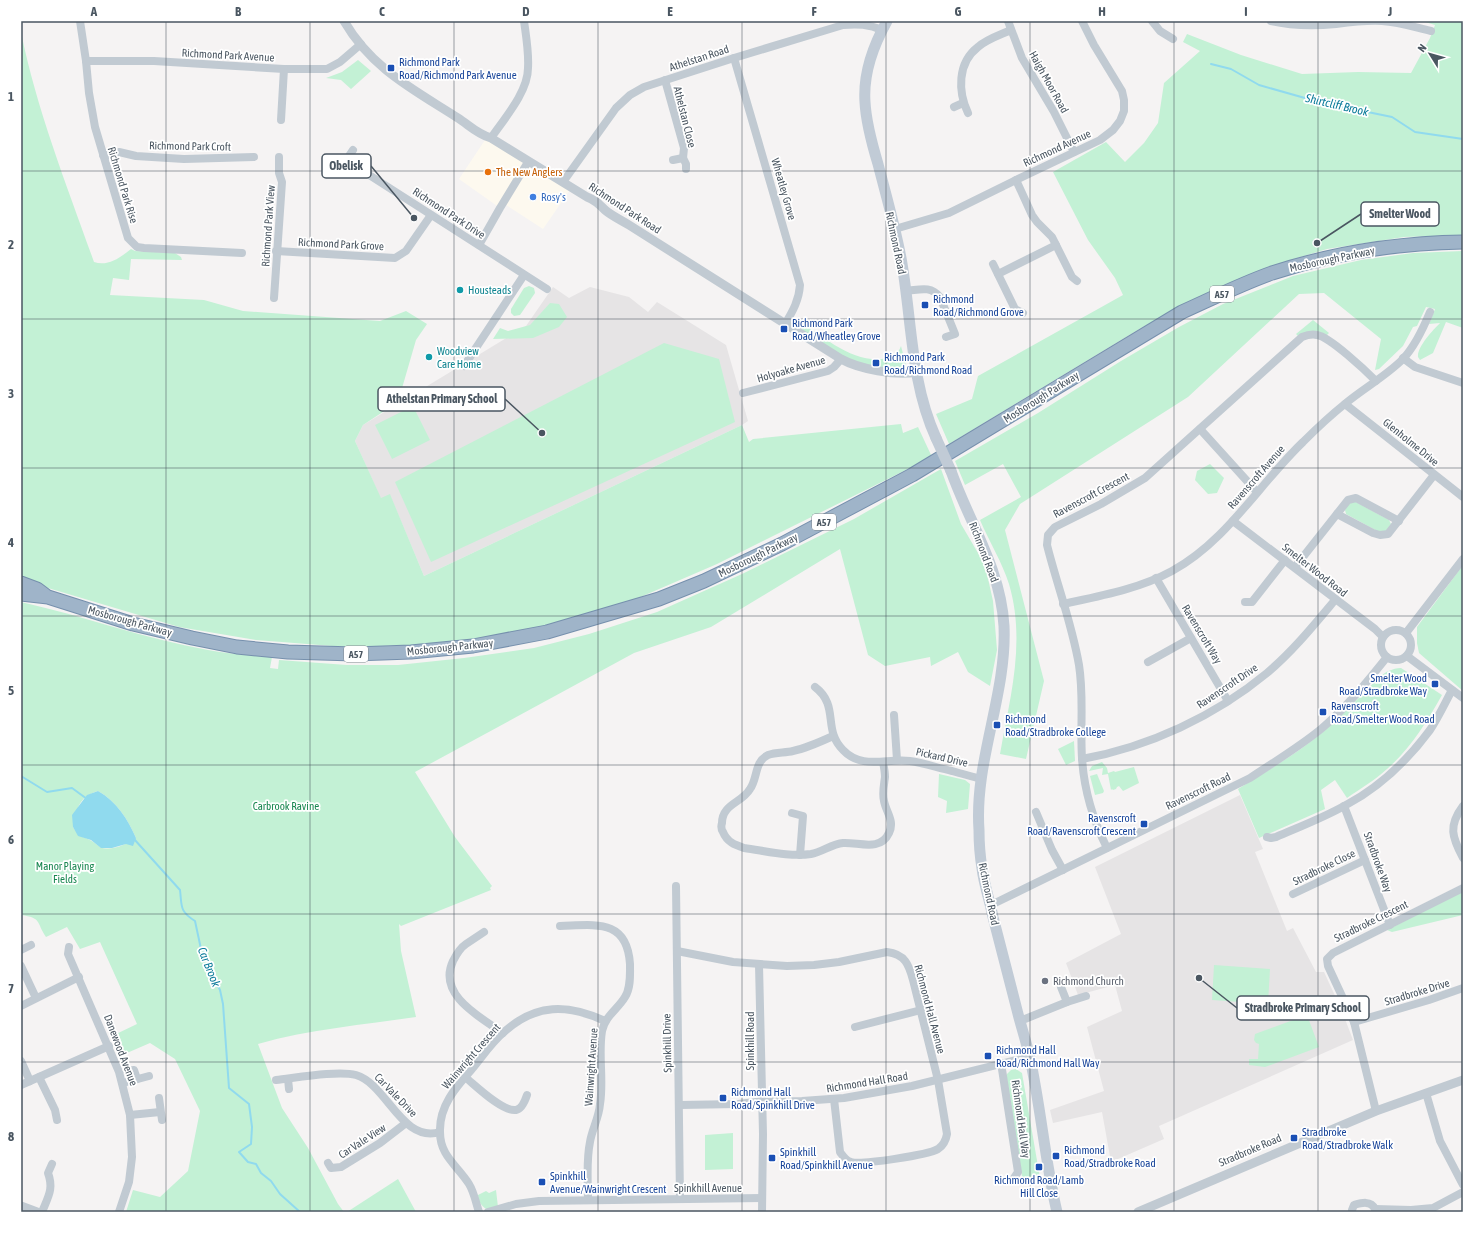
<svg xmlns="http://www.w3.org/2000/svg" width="1484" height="1233" font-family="'Asap Condensed',sans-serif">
  <rect width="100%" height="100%" fill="#f5f3f3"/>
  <path fill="#fdf9ef" d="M487,137L572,187L543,229L503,203L500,208L459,179Z"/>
  <g fill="#e6e4e5">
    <path d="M553,287L569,298L590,287L629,297L648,312L657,302L726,345L748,421L742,425L424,576L390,495L381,499L355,441L363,425L526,326Z"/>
    <path d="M1240,795L1263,849L1255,852L1287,931L1293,928L1316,972H1324L1342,1011L1353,1040L1159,1126L1164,1139L1111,1162L1102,1112L1053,1123L1050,1110L1104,1091L1087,1027L1122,1011L1115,985L1078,995L1066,963L1121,934L1095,867Z"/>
  </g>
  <g fill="#c3f1d5" fill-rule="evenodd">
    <path d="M1422,21H1463V235L1404,237L1327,249L1268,267L1195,299L1141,328L949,444L936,414L972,399L978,376L1123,295L1115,278L1088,240L1053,172L1106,142L1125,162L1144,143L1158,123L1164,83L1200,51L1183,42L1187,34L1241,55L1302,74L1358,72L1411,73L1430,38L1435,25Z"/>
    <path d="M21,32C37,111 67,186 94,262C108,267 121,257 131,249L135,251L175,253L181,257L182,260L131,259L129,280L113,278L110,295L204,300L243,311L380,321L406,311L427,324L416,340L398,402L363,425L355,441L381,498L390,494L424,576L742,425L749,442L753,439L901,424L903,433L918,427L932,457L717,564L629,602L553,624L476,640L413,645L345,647L256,640L179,627L21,580Z"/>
    <path d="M358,60L371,71L351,89L341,80L326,78L342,72Z"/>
    <path d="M1463,251V328L1446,322L1433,353L1420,360L1418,357C1417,347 1433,330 1440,323L1429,324L1435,309L1426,307L1417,326L1413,327L1403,346L1379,369L1375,370L1381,339L1324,293L1299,294L1188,397L1020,504L1005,530L1044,681L1026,759L1000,754C1010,697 1026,642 1009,584C1002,562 989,541 980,520L1021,497L1003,464L965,485L955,461L1038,413L1121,361L1179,327L1223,304L1293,276L1361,260L1413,253Z"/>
    <path d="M529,286L534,288L535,293L520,315L514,316L511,313V309L524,288Z"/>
    <path d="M550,303L559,304L567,317L559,327L533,338L493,339L500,328L508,331L530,325Z"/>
    <path d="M797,319C822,336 851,362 882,359C887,358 893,357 896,354C898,352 900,349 901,346L906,365L903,369C891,370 868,368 857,364C839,358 812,336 796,325Z"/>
    <path d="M1313,320L1329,333L1326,336H1298L1296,334Z"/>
    <path d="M664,343L719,359L735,422L431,562L395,482Z"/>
    <path d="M413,406L430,440L392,459L375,425Z"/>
    <path d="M1210,464L1224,478L1217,493L1208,494L1195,480L1197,471Z"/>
    <path d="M941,469L961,524L985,565L993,601L997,650L990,686L968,672L958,652L931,666L930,657L885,666L868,655L840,549L711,627L634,653L415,772L455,837L492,886L490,888L491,890L401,926L399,924L401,951L416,1017C363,1025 310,1029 258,1044L282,1108L308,1148L338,1204L344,1212H126L133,1190L160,1197L188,1171L200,1111L175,1059L150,1043L120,1056L112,1036L137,1024L100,942L80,949L67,927L46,937C36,922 42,918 21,915V602C84,616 145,639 208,650C229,654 251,655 272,657L270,668L278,669L279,660L347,665H398L464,658L534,648L589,634L657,612L742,574L854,519ZM98,791C117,802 127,818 136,838C127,844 111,852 100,847C97,845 94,842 90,840C80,835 80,838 73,827C78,808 77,798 98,791Z"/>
    <path d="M1354,501L1389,520L1391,524L1386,531L1379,532L1346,514L1345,510L1349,503Z"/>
    <path d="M1463,565V691L1419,653L1417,643V627Z"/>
    <path d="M1401,668L1442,695C1427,722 1410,749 1387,769C1375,780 1360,789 1347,798L1335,780L1321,790L1325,809L1259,838L1238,789C1267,771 1298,753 1324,731C1338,719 1351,705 1364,693C1376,681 1383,669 1401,668Z"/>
    <path d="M1074,741L1075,761L1066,765L1058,749Z"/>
    <path d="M1102,762L1107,768L1108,773L1114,771L1115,772L1134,767L1139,783L1123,791L1119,786L1117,787L1116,789L1113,790L1112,789L1111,790L1108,774L1102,775L1103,768L1089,771L1092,766Z"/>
    <path d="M939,774L965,780L970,784L968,809L946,813L947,801L938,797Z"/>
    <path d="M1097,774L1104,791L1103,793L1095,795L1090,776Z"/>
    <path d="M1463,891V915L1392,932L1387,930Z"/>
    <path d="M1214,965L1270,969L1268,1004L1212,1000Z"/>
    <path d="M1307,1015L1319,1047L1265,1067L1249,1065V1059H1258L1259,1044L1256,1043L1254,1040L1255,1034Z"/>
    <path d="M1016,1069L1022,1073L1040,1178L1023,1183L1007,1079V1074L1011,1070Z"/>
    <path d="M733,1133V1169L705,1170V1135Z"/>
    <path d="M398,1179L416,1212H347Z"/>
    <path d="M496,1190L498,1207L486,1209C481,1205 478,1201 478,1195L486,1191L489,1193Z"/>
  </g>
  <path fill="#90daee" d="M98,791C117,802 127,818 136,838L133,846L126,844L112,848H101L91,840L78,836L73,827L72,815L87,795Z"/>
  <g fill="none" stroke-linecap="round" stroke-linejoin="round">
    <g stroke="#90daee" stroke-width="2">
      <path d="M1211,64L1231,69L1259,85L1319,102L1392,117L1415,132L1463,139"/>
      <path d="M21,776L47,792L72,788L87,799"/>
      <path d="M134,839L180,890C182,906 179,911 195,921L201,949L205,951L212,975L220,990L223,1004L229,1088L249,1104L252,1127L251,1144L239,1152L248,1162L256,1164L261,1173L271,1181L280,1194L300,1212"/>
    </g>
    <defs>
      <g id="trunk">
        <path d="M21,583L37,589L45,595"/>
        <path d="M21,594L48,597L133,624L192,638L237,647L288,652L354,654L411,652L473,646L547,632L659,599L704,581L782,544L912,475L1182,312C1211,299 1241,284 1272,273C1333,253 1398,243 1463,242"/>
      </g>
    </defs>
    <use href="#trunk" stroke="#7690ad" stroke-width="15"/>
    <g stroke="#c1cad2" stroke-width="8">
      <path d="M80,21L86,61L89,93L95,127L128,238L137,247L144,248L242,253"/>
      <path d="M1008,21L1022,58L1054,112L1074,152"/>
      <path d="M1152,21L1160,31L1173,39"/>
      <path d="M1271,21C1293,26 1314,26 1336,24C1351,22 1367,20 1382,21C1399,22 1414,27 1431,31"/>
      <path d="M734,58L800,285C799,300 793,311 785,324"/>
      <path d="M86,61H154L284,69H327L340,62L361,44"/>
      <path d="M665,80L684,148L683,158"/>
      <path d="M954,107L963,103"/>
      <path d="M968,113C958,92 957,63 978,47C987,39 1000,35 1011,30"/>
      <path d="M281,120L284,69"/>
      <path d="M491,138C504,119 528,92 528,68C529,52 526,36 524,21"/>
      <path d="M353,150L349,156V160L352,164L547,289"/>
      <path d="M103,155H109L119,152L136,156L184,159L254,157"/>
      <path d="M673,160L683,158L686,164V169"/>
      <path d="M1016,180L1032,215L1037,222L1052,237L1072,277L1077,281"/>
      <path d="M563,182L616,108L630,95L644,87L734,58L843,25C857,24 869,24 882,30"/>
      <path d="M895,229L949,213L1016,180L1100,140L1113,130L1120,121L1124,111V100L1122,91L1094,45L1082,21"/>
      <path d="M479,245L500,208L528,162"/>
      <path d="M276,251L395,258L406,251L431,215"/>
      <path d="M993,264L1015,309L1023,313"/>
      <path d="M998,274L1056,245"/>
      <path d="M906,291C919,290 930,285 940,297L955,334L946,337"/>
      <path d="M274,298L282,182L279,173V157"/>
      <path d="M1403,358L1415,367L1463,383"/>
      <path d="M464,366L524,275"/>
      <path d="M743,393L828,371L834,367L841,359"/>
      <path d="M1345,404L1463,497"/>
      <path d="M1200,429L1257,492"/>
      <path d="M1337,514L1373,533L1380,535L1388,534L1434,475"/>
      <path d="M1233,521L1375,629L1383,637"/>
      <path d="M1295,567L1348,500L1356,498L1399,521"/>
      <path d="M1156,578L1228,701"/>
      <path d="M1245,602H1252L1285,560"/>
      <path d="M1063,604C1100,596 1139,589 1172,571C1227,541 1259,484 1303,442C1316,429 1331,415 1346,403C1364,388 1386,376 1403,359C1415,346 1423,329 1430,312"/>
      <circle cx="1396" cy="645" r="15"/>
      <path d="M1406,633L1463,559"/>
      <path d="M1407,656L1463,698"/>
      <path d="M1148,662L1191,638"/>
      <path d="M815,687C840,706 822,729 843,750C862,770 886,758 910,761C924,763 938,768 952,771C962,774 971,776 981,779"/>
      <path d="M894,715L897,760"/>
      <path d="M833,736C820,742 807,748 793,751C785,753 776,752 768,755C754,762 758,778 750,789C742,803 722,804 722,823C721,826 721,829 723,832C727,842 735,845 744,848C766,851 789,857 811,854C822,852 832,844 843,843C859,842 880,852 889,833C895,821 886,812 884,801C882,793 884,785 885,777C885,772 884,767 883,762"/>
      <path d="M1082,759C1149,747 1215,716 1267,673C1293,651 1314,625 1335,600"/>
      <path d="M1344,806L1390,925"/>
      <path d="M1463,806C1448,826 1452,837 1463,858"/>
      <path d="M1036,812L1052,850L1063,870"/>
      <path d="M792,813L803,816L800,855"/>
      <path d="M1267,837L1271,838L1276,837C1299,827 1323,818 1346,805C1380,787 1407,761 1430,730C1438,718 1445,703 1452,690"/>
      <path d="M1107,848C1093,820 1084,790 1082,758C1080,727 1084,696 1079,665C1072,624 1057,585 1047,545L1048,535L1055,527L1101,504L1145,478L1302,337C1307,335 1312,334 1317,335C1330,337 1366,371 1376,381"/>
      <path d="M676,886L680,1199"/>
      <path d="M1293,894L1365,860"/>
      <path d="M991,905L1250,778C1274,762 1299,747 1321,729C1346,708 1367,682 1387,657"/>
      <path d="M560,926C595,925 627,918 630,964C630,974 631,988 625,997C618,1009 605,1016 602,1031C598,1055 604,1080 600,1104C599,1118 592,1129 590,1142C586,1161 588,1181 588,1200"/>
      <path d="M484,932C478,936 472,940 466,944C460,948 456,955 453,961C437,995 480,1017 503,1033"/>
      <path d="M69,947L68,954L119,1072L130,1115L132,1157L129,1182L119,1212"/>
      <path d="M21,950L31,945"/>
      <path d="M677,951L733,962L787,966L814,965L839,962L887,952C905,954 909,965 913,980L938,1080L947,1134C946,1140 944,1145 938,1149C928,1155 862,1165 851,1162C846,1161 843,1156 840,1152L834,1099"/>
      <path d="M759,965L763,1134L762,1212"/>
      <path d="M21,966L36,998"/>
      <path d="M1061,987L1067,1002"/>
      <path d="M21,1006L79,977"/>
      <path d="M1020,1021L1067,1002L1086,996"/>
      <path d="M1354,1022L1429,1000L1463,988"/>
      <path d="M855,1027L921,1010"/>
      <path d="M21,1061L30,1081"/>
      <path d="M1001,1063L1018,1172L1014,1178"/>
      <path d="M127,1071L134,1070L137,1079"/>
      <path d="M39,1077L55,1110L57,1120"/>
      <path d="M465,1077C475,1085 502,1112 516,1110C522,1109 525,1101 527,1095"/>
      <path d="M288,1079L289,1089"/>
      <path d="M276,1080C295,1078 338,1070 356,1075C387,1084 402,1144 440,1132"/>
      <path d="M123,1083L149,1076"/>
      <path d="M21,1085L109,1046"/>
      <path d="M1426,1093L1440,1141L1463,1185"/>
      <path d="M159,1098L162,1120"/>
      <path d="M680,1105L738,1104L756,1102L802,1101L844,1098L912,1086L1029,1057"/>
      <path d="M1376,1111L1354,1022L1328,966L1327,959L1333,953L1463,888"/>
      <path d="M130,1115L160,1112"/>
      <path d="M328,1163L331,1168L341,1167L380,1143L406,1123"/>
      <path d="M1375,1209L1411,1210L1433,1208L1463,1192"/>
      <path d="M42,1212C48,1197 54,1189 48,1173L52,1164"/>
      <path d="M479,1212C476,1203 474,1192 469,1184C457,1165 440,1156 440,1132C439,1106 456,1087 472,1069C482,1057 492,1042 504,1032C536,1003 568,1004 605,1021"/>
      <path d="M488,1212L516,1204L539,1201L762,1198"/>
      <path d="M1352,1212V1210L1354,1205C1361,1203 1371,1200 1375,1209"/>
    </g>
    <g stroke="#c1cad2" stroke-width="9">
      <path d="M344,21C372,69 413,89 458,118C469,125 477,134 491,138L587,197C595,200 599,204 605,210C612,216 621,220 629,225L841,359C859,369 896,376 916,372"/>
      <path d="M21,1206L37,1212"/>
      <path d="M1138,1212L1376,1111L1463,1080"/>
    </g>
    <g stroke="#c1cbd6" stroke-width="11">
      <path d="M887,21C873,46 863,73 865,102C866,123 872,144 878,164C886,195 895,226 901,258C912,318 910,381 936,438"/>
      <path d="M951,471C969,522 1001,569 1004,626C1007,695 974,761 979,830C979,843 980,856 982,868C984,885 990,901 993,917C1001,948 1009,979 1017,1010C1021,1026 1026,1041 1030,1058C1041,1109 1045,1161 1057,1212"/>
    </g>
    <use href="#trunk" stroke="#9fb4c9" stroke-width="13"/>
    <path stroke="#c1cbd6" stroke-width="11" d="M936,438L951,471"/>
  </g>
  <path fill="none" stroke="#4a5661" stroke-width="1" stroke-opacity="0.55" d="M166,21V1212M310,21V1212M454,21V1212M598,21V1212M742,21V1212M886,21V1212M1030,21V1212M1174,21V1212M1318,21V1212M21,171H1463M21,319H1463M21,468H1463M21,616H1463M21,765H1463M21,914H1463M21,1062H1463"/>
  <g fill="#1a4fb4" stroke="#fff" stroke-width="1.5">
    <rect x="387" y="64" width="8" height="8" rx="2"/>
    <rect x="921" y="301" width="8" height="8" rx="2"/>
    <rect x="780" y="325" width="8" height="8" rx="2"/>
    <rect x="872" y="359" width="8" height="8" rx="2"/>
    <rect x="1431" y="680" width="8" height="8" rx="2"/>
    <rect x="1319" y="708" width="8" height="8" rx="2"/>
    <rect x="993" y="721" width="8" height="8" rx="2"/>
    <rect x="1140" y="820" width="8" height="8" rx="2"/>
    <rect x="984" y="1052" width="8" height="8" rx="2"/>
    <rect x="719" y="1094" width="8" height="8" rx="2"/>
    <rect x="1290" y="1134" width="8" height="8" rx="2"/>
    <rect x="1052" y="1152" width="8" height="8" rx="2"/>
    <rect x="768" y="1154" width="8" height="8" rx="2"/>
    <rect x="1035" y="1163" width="8" height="8" rx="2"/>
    <rect x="538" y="1178" width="8" height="8" rx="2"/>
  </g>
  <circle fill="#e8710a" stroke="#fff" stroke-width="1.5" cx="488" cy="172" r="4"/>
  <circle fill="#3f7fe0" stroke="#fff" stroke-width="1.5" cx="533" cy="197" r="4"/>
  <g fill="#0f9aa8" stroke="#fff" stroke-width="1.5">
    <circle cx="460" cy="290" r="4"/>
    <circle cx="429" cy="357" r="4"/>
  </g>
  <circle fill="#6b7280" stroke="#fff" stroke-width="1.5" cx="1045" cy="981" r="4"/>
  <g text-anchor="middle" stroke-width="3.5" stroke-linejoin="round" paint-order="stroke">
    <g fill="#fff" stroke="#808990" stroke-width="1">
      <rect x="1210" y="286" width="24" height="16" rx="3"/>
      <rect x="812" y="514" width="24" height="16" rx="3"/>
      <rect x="344" y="646" width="24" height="16" rx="3"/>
    </g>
    <g font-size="10" font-weight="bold" fill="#4a5661">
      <text x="1222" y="298">A57</text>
      <text x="824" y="526">A57</text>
      <text x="356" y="658">A57</text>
    </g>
    <g font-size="11" fill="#4a5661" stroke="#fff">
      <text transform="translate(228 55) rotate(3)" y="4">Richmond Park Avenue</text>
      <text transform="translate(699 58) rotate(-18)" y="4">Athelstan Road</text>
      <text transform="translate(1049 82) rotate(61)" y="4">Haigh Moor Road</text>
      <text transform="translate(685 117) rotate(76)" y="4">Athelstan Close</text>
      <text transform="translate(190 146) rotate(1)" y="4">Richmond Park Croft</text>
      <text transform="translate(1057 148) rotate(-25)" y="4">Richmond Avenue</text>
      <text transform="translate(123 185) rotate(73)" y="4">Richmond Park Rise</text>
      <text transform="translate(784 189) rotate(74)" y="4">Wheatley Grove</text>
      <text transform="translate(625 208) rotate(33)" y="4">Richmond Park Road</text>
      <text transform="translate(449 213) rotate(33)" y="4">Richmond Park Drive</text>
      <text transform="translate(268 226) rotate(-86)" y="4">Richmond Park View</text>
      <text transform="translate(896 243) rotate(78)" y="4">Richmond Road</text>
      <text transform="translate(341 244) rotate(3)" y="4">Richmond Park Grove</text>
      <text transform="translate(1332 259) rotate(-12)" y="4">Mosborough Parkway</text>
      <text transform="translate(791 369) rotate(-16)" y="4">Holyoake Avenue</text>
      <text transform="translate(1041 397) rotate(-32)" y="4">Mosborough Parkway</text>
      <text transform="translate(1411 442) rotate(39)" y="4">Glenholme Drive</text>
      <text transform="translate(1256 477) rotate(-49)" y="4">Ravenscroft Avenue</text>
      <text transform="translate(1091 495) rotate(-28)" y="4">Ravenscroft Crescent</text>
      <text transform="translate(984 552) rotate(69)" y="4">Richmond Road</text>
      <text transform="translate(758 555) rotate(-26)" y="4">Mosborough Parkway</text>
      <text transform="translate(1315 570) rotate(38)" y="4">Smelter Wood Road</text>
      <text transform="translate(130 621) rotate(16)" y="4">Mosborough Parkway</text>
      <text transform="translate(1202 634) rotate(59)" y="4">Ravenscroft Way</text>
      <text transform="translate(450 647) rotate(-6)" y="4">Mosborough Parkway</text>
      <text transform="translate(1227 686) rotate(-34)" y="4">Ravenscroft Drive</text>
      <text transform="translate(942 757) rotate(13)" y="4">Pickard Drive</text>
      <text transform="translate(1198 791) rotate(-26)" y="4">Ravenscroft Road</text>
      <text transform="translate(1378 862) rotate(70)" y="4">Stradbroke Way</text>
      <text transform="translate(1324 867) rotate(-26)" y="4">Stradbroke Close</text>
      <text transform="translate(989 894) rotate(78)" y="4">Richmond Road</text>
      <text transform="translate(1371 921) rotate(-26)" y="4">Stradbroke Crescent</text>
      <text transform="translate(1417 992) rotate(-17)" y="4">Stradbroke Drive</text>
      <text transform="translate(930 1009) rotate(75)" y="4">Richmond Hall Avenue</text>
      <text transform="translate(750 1041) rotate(-90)" y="4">Spinkhill Road</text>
      <text transform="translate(667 1043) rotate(-91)" y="4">Spinkhill Drive</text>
      <text transform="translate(121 1050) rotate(69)" y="4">Danewood Avenue</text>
      <text transform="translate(471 1056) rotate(-49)" y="4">Wainwright Crescent</text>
      <text transform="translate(591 1067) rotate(-86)" y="4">Wainwright Avenue</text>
      <text transform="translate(867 1082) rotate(-9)" y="4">Richmond Hall Road</text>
      <text transform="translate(396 1095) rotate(46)" y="4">Car Vale Drive</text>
      <text transform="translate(1021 1119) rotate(82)" y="4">Richmond Hall Way</text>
      <text transform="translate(362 1141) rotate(-33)" y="4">Car Vale View</text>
      <text transform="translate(1250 1150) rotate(-23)" y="4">Stradbroke Road</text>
      <text x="708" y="1192">Spinkhill Avenue</text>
    </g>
    <g font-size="11" fill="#164399" stroke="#fff" text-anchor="start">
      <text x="399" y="66">Richmond Park<tspan x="399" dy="13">Road/Richmond Park Avenue</tspan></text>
      <text x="933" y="303">Richmond<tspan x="933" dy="13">Road/Richmond Grove</tspan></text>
      <text x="792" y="327">Richmond Park<tspan x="792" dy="13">Road/Wheatley Grove</tspan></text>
      <text x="884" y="361">Richmond Park<tspan x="884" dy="13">Road/Richmond Road</tspan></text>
      <text x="1427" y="682" text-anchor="end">Smelter Wood<tspan x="1427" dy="13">Road/Stradbroke Way</tspan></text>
      <text x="1331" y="710">Ravenscroft<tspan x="1331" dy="13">Road/Smelter Wood Road</tspan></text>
      <text x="1005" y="723">Richmond<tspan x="1005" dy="13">Road/Stradbroke College</tspan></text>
      <text x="1136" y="822" text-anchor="end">Ravenscroft<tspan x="1136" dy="13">Road/Ravenscroft Crescent</tspan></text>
      <text x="996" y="1054">Richmond Hall<tspan x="996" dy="13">Road/Richmond Hall Way</tspan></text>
      <text x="731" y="1096">Richmond Hall<tspan x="731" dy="13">Road/Spinkhill Drive</tspan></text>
      <text x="1302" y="1136">Stradbroke<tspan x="1302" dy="13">Road/Stradbroke Walk</tspan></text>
      <text x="1064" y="1154">Richmond<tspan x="1064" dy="13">Road/Stradbroke Road</tspan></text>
      <text x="780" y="1156">Spinkhill<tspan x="780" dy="13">Road/Spinkhill Avenue</tspan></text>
      <text x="550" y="1180">Spinkhill<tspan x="550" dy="13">Avenue/Wainwright Crescent</tspan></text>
      <text x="1039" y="1184" text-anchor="middle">Richmond Road/Lamb<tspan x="1039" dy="13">Hill Close</tspan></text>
    </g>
    <g font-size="11" fill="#c56008" stroke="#fff" text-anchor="start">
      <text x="496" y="176">The New Anglers</text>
    </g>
    <g font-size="11" fill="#366cbe" stroke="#fff" text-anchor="start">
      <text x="541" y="201">Rosy's</text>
    </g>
    <g font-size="11" fill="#0d838f" stroke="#fff" text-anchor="start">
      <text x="468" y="294">Housteads</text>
      <text x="437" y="355">Woodview<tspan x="437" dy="13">Care Home</tspan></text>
    </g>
    <g font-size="11" fill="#17864f" stroke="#fff">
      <text x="286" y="810">Carbrook Ravine</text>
      <text x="65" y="870">Manor Playing<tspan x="65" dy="13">Fields</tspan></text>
    </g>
    <g font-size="11" fill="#5b616d" stroke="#fff" text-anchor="start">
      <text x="1053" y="985">Richmond Church</text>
    </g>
    <g font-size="12" font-style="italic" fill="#0c7c9b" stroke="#fff">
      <text transform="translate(1337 105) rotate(13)" y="4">Shirtcliff Brook</text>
      <text transform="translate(209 967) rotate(68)" y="4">Car Brook</text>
    </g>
  </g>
  <path fill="none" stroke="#4a5661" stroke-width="1.5" d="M414 218L371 166M1317 243L1361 214M542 433L505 399M1199 978L1237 1008"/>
  <g fill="#4a5661" stroke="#fff" stroke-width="1.5">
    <circle cx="414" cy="218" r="4"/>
    <circle cx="1317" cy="243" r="4"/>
    <circle cx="542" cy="433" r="4"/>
    <circle cx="1199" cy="978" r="4"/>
  </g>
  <g fill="#fff" stroke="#4a5661" stroke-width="1.5">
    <rect x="322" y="154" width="49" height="24" rx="4"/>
    <rect x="1361" y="202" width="78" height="24" rx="4"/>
    <rect x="378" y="387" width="127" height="24" rx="4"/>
    <rect x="1237" y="996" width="132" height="24" rx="4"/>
  </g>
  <g font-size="12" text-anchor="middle" font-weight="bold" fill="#4a5661">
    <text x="346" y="170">Obelisk</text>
    <text x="1400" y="218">Smelter Wood</text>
    <text x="442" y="403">Athelstan Primary School</text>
    <text x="1303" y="1012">Stradbroke Primary School</text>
  </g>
  <rect width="1484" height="1233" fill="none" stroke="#ffffff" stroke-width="44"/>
  <g transform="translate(1430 54) rotate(307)" stroke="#ffffff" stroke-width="3" paint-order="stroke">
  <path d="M0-3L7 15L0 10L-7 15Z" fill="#4a5661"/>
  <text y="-6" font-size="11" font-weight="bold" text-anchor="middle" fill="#4a5661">N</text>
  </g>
  <rect x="22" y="22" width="1440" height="1189" fill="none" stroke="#4a5661" stroke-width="1.5"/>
  <g font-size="13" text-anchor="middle" font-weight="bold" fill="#4a5661">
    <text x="94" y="16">A</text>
    <text x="238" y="16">B</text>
    <text x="382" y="16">C</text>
    <text x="526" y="16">D</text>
    <text x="670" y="16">E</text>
    <text x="814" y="16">F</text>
    <text x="958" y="16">G</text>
    <text x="1102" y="16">H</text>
    <text x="1246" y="16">I</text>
    <text x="1390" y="16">J</text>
    <text x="11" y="101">1</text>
    <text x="11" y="249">2</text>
    <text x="11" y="398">3</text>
    <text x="11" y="547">4</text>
    <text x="11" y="695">5</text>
    <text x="11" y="844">6</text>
    <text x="11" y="993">7</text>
    <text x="11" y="1141">8</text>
  </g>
</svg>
